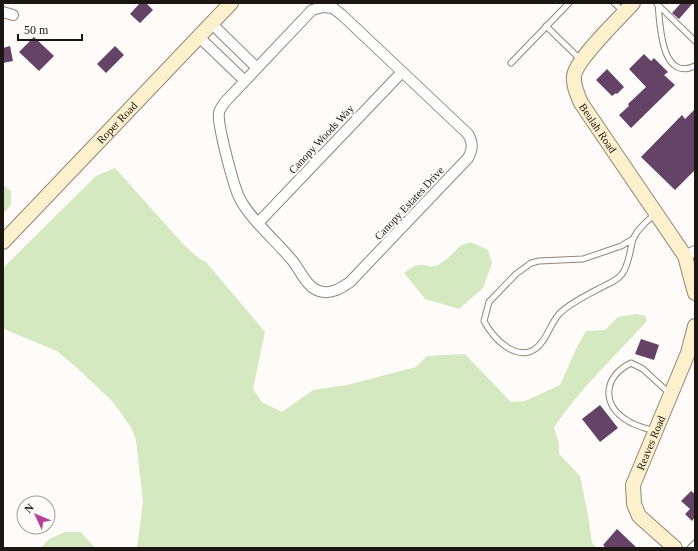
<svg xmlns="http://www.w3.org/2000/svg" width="698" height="551" viewBox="0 0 698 551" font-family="Georgia,serif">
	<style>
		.green { fill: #d4e9bf }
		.building { fill: #644367 }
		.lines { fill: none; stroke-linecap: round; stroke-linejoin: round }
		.lane-casing { stroke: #928579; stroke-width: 7 }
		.street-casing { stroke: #928579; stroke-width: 12 }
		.secondary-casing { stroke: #928579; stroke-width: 16 }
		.lane { stroke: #fff; stroke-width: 5 }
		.street { stroke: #fff; stroke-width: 10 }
		.secondary { stroke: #fdf1cd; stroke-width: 14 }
		.labels { text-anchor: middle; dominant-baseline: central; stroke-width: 4; stroke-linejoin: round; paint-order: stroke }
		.street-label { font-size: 11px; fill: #1b1612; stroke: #fefbf8 }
	</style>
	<rect width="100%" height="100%" fill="#fefbf8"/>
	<g class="green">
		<path d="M 115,168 L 185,246 L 200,259 L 206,262 L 265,332 L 253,389 L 262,402 L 282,412 L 313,390 L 347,385 L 416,367 L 427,356 L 465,354 L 511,402 L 525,401 L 560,385 L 576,349 L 586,331 L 605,330 L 618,317 L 636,314 L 646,316 L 646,322 C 614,357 580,389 554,427 L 559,445 L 559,454 L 580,476 L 588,515 L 592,543 L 597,548 L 137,548 L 143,502 L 136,440 L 131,427 L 112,401 L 77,368 L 57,351 L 11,332 L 3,328 L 3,268 L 96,176 Z"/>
		<polygon points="3,185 11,191 11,205 3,214"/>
		<path d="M 470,242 L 488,250 L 492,263 L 483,288 L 459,309 L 425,299 L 404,273 C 414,266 419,262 431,267 L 438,265 L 448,258 L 460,246 Z"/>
		<polygon points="65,532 81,532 95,548 41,548 49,539"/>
	</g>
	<g class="building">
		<polygon points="140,3 146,3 153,10 140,23 130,14"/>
		<polygon points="681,3 693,3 679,19 672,13"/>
		<polygon points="34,37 54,56 39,71 19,52"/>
		<polygon points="10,46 13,61 3,63 3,48"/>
		<polygon points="115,46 124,55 106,73 97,64"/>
		<polygon points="644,54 651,61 654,58 668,72 664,75 675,85 631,128 619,115 629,106 628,104 646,87 629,69"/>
		<polygon points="607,69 624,87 617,94 616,93 612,96 596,80"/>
		<polygon points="695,109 695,170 675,190 641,157 682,115 685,119"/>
		<polygon points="641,339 659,345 654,360 635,354"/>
		<polygon points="600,405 618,428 600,442 582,419"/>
		<polygon points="691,491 695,494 695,517 692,521 685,514 690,509 681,501"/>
		<polygon points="617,529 637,548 606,548 603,545"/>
	</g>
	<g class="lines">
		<g class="lane-casing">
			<g id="lane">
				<polyline points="614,3 624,12"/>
				<polyline points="657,4 695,41"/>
				<path d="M 658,4 C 660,24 661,82 695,66"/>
				<polyline points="546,26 581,60"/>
				<polyline points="511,63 569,3"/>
				<path d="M 633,239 C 630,250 629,265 622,274 C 618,280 610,283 604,286 C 589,294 573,301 560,313 C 552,321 549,333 542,342 C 523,368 494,341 484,321 L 489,302 L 516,274 L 531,263 L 539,261 L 583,259 L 621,246 L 633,239 L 637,232 L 645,223 L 655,214"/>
				<path d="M 654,431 C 646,428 635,426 628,421 C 601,405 603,377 631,363 L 643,369 L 670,394"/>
				<polyline points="690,548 695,543"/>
			</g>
		</g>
		<g class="street-casing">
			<g id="street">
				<path d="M 323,7 L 333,8 L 342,15 L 468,134 C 473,143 473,149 468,158 L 350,282 C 341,288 331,295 319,291 C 306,287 300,269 291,259 C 276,241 251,220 240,199 C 234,188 217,124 219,113 C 219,110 223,105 225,102 L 312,10 Z"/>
				<polyline points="3,12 13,15"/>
				<polyline points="212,24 257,68"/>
				<polyline points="199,37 245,81"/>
				<polyline points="258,223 402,72"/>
				<polyline points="685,256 695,251"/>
			</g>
		</g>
		<g class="secondary-casing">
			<g id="secondary">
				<path id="s1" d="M 633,3 C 620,18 576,59 574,76 C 573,85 577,94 581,103 L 685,256 L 695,293"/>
				<path id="s2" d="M 3,242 L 231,3"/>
				<path id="s3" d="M 675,548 L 639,516 L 634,504 L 633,485 L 688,353 L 695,326"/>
			</g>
		</g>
		<use href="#lane" class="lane"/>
		<use href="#street" class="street"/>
		<use href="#secondary" class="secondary"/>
	</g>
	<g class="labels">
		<g class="street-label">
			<text stroke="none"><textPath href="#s2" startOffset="165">Roper Road</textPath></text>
			<text stroke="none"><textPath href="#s1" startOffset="153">Beulah Road</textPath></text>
			<text transform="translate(321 139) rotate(-47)">Canopy Woods Way</text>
			<text transform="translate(409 203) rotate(-47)">Canopy Estates Drive</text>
			<text stroke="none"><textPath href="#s3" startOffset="126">Reaves Road</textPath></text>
		</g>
	</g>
	<rect width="698" height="551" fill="none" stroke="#1b1612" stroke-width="8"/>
	<g transform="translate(36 515) rotate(314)"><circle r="19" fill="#fefbf8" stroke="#a39f9c"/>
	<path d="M0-3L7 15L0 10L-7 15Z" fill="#b64098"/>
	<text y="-6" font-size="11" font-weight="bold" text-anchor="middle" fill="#1b1612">N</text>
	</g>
	<path d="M18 34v6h64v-6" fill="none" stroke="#1b1612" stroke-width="2"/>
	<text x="24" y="34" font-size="12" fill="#1b1612" stroke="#fefbf8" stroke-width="3" paint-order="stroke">50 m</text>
</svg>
